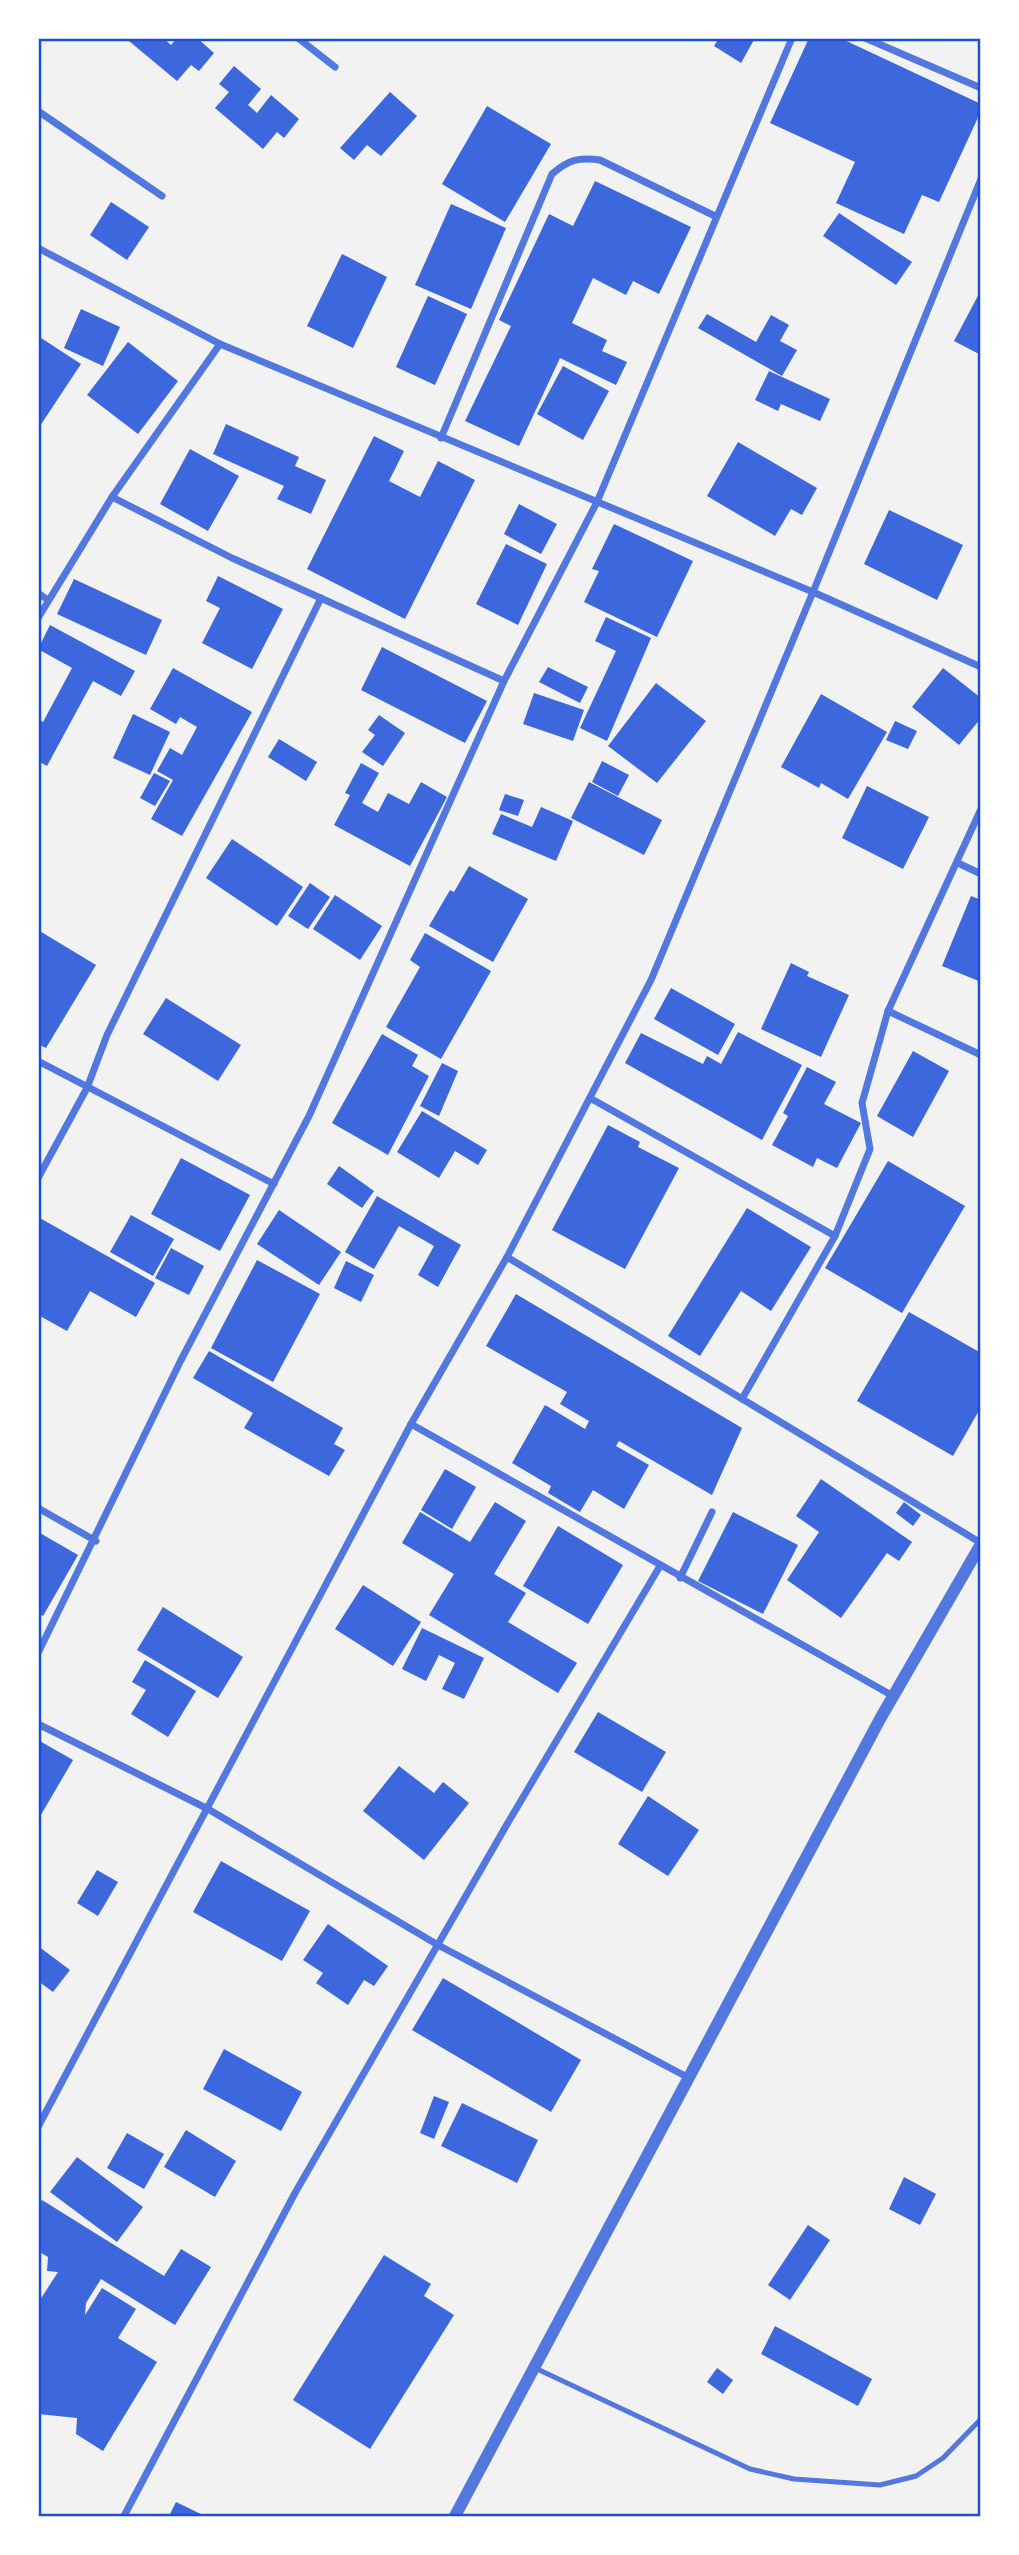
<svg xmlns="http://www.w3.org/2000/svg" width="1019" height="2555" viewBox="0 0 1019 2555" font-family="'Noto Sans',sans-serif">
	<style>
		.building { fill: #3d67dc }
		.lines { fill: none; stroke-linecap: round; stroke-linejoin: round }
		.service { stroke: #5277de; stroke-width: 5 }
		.minor { stroke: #5277de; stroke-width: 7 }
		.tertiary { stroke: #5277de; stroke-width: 12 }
		.neatline { fill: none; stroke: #1d4ed8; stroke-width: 2.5 }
	</style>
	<rect width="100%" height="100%" fill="#f2f2f2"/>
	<g class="building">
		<polygon points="132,38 163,38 171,45 177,38 197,38 214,53 199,71 191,65 177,81 129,41"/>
		<polygon points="719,38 755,38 741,63 714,46"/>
		<polygon points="809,38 840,38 981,104 981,111 939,202 922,195 904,234 836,203 855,162 770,123"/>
		<polygon points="234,66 261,89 248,105 257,113 271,95 299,119 284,138 277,132 263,149 215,108 229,92 219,84"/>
		<polygon points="390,92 417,116 381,156 367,145 354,160 340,148"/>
		<polygon points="487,106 551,144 505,222 442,184"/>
		<polygon points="595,181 691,227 659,294 633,281 626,295 593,278 572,323 607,340 602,351 627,362 616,385 560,358 519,446 465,421 511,326 499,320 549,214 573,226"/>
		<polygon points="111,202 149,227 127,260 90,235"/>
		<polygon points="451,204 506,228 471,309 415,285"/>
		<polygon points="839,213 912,262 896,285 823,236"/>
		<polygon points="342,254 387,277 353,348 307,326"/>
		<polygon points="981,290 981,355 954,341"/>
		<polygon points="428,296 467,314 435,385 396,367"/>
		<polygon points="81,309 120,327 103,366 64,348"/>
		<polygon points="707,314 756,342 771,315 789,325 780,341 797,350 782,376 698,328"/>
		<polygon points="38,336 81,364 38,429"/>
		<polygon points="128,342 178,381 138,434 87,395"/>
		<polygon points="563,366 609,391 583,440 537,414"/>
		<polygon points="769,371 830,399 820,421 781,404 778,411 755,400"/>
		<polygon points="226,424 299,457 295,466 326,480 311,514 277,499 284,486 213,454"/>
		<polygon points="374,436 404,451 389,481 420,497 438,461 475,480 405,619 307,569"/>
		<polygon points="738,442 817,488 802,515 791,509 775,536 707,496"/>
		<polygon points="190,449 239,476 208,531 160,504"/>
		<polygon points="519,504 557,524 541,554 504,534"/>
		<polygon points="889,510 963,545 937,600 864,564"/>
		<polygon points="614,524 693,561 657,637 584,602 599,571 592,569"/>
		<polygon points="506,544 547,564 518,625 476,604"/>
		<polygon points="218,576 283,609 252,669 202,643 220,608 206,601"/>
		<polygon points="74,579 162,620 146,655 57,614"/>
		<polygon points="606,617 651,638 607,741 580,728 616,651 595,641"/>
		<polygon points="50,625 135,671 121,696 93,681 47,766 38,761 38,719 43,722 72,668 38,649"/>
		<polygon points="382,647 487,701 465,743 361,690"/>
		<polygon points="548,667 588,687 580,703 539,682"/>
		<polygon points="173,668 252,712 182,836 151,819 173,780 157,771 170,748 182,755 197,727 180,717 176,724 150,709"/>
		<polygon points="943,668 981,698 981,718 959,745 912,707"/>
		<polygon points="656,683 706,721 657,783 608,746"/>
		<polygon points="534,693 584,710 573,741 523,724"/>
		<polygon points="821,694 887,732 848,799 821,783 819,788 781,767"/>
		<polygon points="133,714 170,732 150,775 113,758"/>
		<polygon points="379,715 405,733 383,766 362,752 375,735 368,730"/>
		<polygon points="895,721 917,731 908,749 886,740"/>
		<polygon points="279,739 317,762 306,781 268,757"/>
		<polygon points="602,761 629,775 618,796 592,782"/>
		<polygon points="361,763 379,773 362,803 378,812 388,793 409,804 421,782 447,797 410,866 334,825 350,795 345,793"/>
		<polygon points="154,773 170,781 155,806 140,798"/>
		<polygon points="589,782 662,820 644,855 571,818"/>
		<polygon points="867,786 929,817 903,869 842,838"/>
		<polygon points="505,794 524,800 518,816 499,810"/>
		<polygon points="541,807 573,821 556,861 492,834 501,814 532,827"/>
		<polygon points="232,839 303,887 277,926 206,878"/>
		<polygon points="469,866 528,899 493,962 429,926 450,890 454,892"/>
		<polygon points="310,883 330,897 308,929 288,916"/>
		<polygon points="335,895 382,926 360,960 313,929"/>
		<polygon points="971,896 981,900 981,982 942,966"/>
		<polygon points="38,930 96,965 46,1048 38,1044"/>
		<polygon points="425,933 491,971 441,1059 386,1027 420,967 410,960"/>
		<polygon points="791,963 809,972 807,976 849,995 821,1057 761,1029"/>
		<polygon points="671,988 735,1024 718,1055 654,1019"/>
		<polygon points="166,998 241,1045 218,1081 143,1034"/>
		<polygon points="738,1032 802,1065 762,1140 625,1063 641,1033 703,1064 707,1056 721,1064"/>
		<polygon points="382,1034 418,1055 412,1066 429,1076 388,1155 332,1123"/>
		<polygon points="913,1051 949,1071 913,1137 877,1116"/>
		<polygon points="442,1063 458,1071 439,1116 420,1106"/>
		<polygon points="807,1067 836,1082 824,1104 861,1123 837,1168 817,1158 813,1167 772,1145 788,1116 783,1113"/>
		<polygon points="422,1111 487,1150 478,1165 455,1151 439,1178 397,1152"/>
		<polygon points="608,1125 640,1142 638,1147 679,1168 625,1269 552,1230"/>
		<polygon points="181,1158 250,1195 220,1251 151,1214"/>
		<polygon points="888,1161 965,1206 902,1313 825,1268"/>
		<polygon points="339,1166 374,1191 362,1208 327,1184"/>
		<polygon points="377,1196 461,1245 438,1287 418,1275 434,1246 399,1226 374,1269 345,1252"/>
		<polygon points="747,1208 811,1247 771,1311 741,1291 700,1356 668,1336"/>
		<polygon points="279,1210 341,1252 319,1285 257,1244"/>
		<polygon points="131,1215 174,1239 153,1276 110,1252"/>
		<polygon points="38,1217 155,1283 136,1317 90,1291 67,1331 38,1315"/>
		<polygon points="171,1248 204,1266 189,1295 155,1278"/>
		<polygon points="257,1260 320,1294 273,1382 211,1348"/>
		<polygon points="346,1261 374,1275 361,1302 334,1288"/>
		<polygon points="516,1294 742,1428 712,1495 619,1441 616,1446 649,1465 624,1509 593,1490 580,1512 548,1493 551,1486 512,1463 545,1405 585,1429 589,1421 560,1404 567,1392 486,1346"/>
		<polygon points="909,1312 981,1353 981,1407 953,1456 857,1401"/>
		<polygon points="209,1351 343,1428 334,1444 345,1450 329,1476 244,1428 253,1413 193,1378"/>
		<polygon points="445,1469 476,1487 452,1529 421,1510"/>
		<polygon points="821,1479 912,1542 899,1561 887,1553 841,1618 787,1580 819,1532 796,1516"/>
		<polygon points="495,1502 526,1521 494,1574 526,1593 508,1622 577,1663 558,1693 429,1615 454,1574 402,1543 420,1512 470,1542"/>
		<polygon points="904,1502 921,1515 913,1526 896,1513"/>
		<polygon points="733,1512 798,1545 763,1614 698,1581"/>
		<polygon points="558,1526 623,1565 588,1624 523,1586"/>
		<polygon points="40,1533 78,1555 43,1616 38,1613"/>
		<polygon points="363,1585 421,1622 393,1666 335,1629"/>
		<polygon points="163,1607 243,1657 218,1698 137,1650"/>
		<polygon points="422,1628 484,1658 464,1699 442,1689 455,1663 439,1655 426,1681 402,1669"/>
		<polygon points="145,1660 196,1691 168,1737 131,1714 146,1690 132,1682"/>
		<polygon points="598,1712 666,1752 642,1792 574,1752"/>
		<polygon points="38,1740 73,1760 38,1820"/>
		<polygon points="399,1766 434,1793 443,1782 469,1803 424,1860 363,1811"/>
		<polygon points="648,1796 699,1830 668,1876 618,1844"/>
		<polygon points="221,1861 310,1911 282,1961 193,1912"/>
		<polygon points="97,1870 118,1882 98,1916 77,1903"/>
		<polygon points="328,1924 388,1966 374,1986 364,1980 348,2005 316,1983 323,1973 303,1960"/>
		<polygon points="38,1946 70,1970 53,1992 38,1981"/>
		<polygon points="443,1978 581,2060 551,2112 412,2030"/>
		<polygon points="224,2049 302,2092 281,2131 203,2089"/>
		<polygon points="434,2096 449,2102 434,2139 420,2133"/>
		<polygon points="462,2103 538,2140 517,2183 441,2146"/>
		<polygon points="186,2130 236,2161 215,2197 164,2167"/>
		<polygon points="127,2133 164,2154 144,2189 107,2168"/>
		<polygon points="77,2157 143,2207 117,2242 50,2192"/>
		<polygon points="904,2177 936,2194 920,2225 889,2209"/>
		<polygon points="42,2200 164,2276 181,2249 211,2267 175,2325 101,2279 86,2303 85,2315 102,2288 136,2309 118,2338 157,2362 103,2451 76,2434 77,2418 38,2414 38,2303 58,2272 47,2271 48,2257 38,2251 38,2205"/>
		<polygon points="808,2225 830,2240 790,2300 768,2285"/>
		<polygon points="384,2255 431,2284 424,2296 454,2315 370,2449 293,2400"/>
		<polygon points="775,2326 872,2379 858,2406 761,2354"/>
		<polygon points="717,2368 733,2380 723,2394 707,2382"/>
		<polygon points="176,2502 205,2516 169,2516"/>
	</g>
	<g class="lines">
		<polyline class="service" points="535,2368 750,2469 794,2479 880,2485 916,2476 943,2458 981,2419"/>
		<g class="minor">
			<polyline points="298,38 335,67"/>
			<polyline points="865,38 981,88"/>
			<polyline points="38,111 162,196"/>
			<polyline points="38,248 220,344 813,592 981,667"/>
			<path d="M 441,438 L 552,174 C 568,160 578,157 600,160 L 715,216"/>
			<polyline points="112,497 232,558 504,681"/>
			<polyline points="38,593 48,600"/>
			<polyline points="38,618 112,497 220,344"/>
			<polyline points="958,863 981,874"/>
			<polyline points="888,1011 981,1055"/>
			<polyline points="38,1061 274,1184"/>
			<polyline points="590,1098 835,1236"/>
			<polyline points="38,1178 87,1088 107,1035 321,598"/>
			<polyline points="507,1257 981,1543"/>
			<polyline points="742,1399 835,1236 870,1149 862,1103 888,1011 981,809"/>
			<polyline points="411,1424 893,1696"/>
			<polyline points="38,1508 96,1541"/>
			<polyline points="680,1578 712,1512"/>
			<polyline points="38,1653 181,1360 309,1116 504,681 597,502 792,38"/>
			<polyline points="38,1724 208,1809 438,1945 689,2078"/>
			<polyline points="38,2127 411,1424 507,1257 651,980 813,592 981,179"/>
			<polyline points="124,2516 295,2193 506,1826 660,1566"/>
		</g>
		<polyline class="tertiary" points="455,2516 880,1719 981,1544"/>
	</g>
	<rect width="1019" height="2555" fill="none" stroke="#ffffff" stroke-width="80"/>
	<rect x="40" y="40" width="939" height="2475" class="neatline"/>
</svg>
